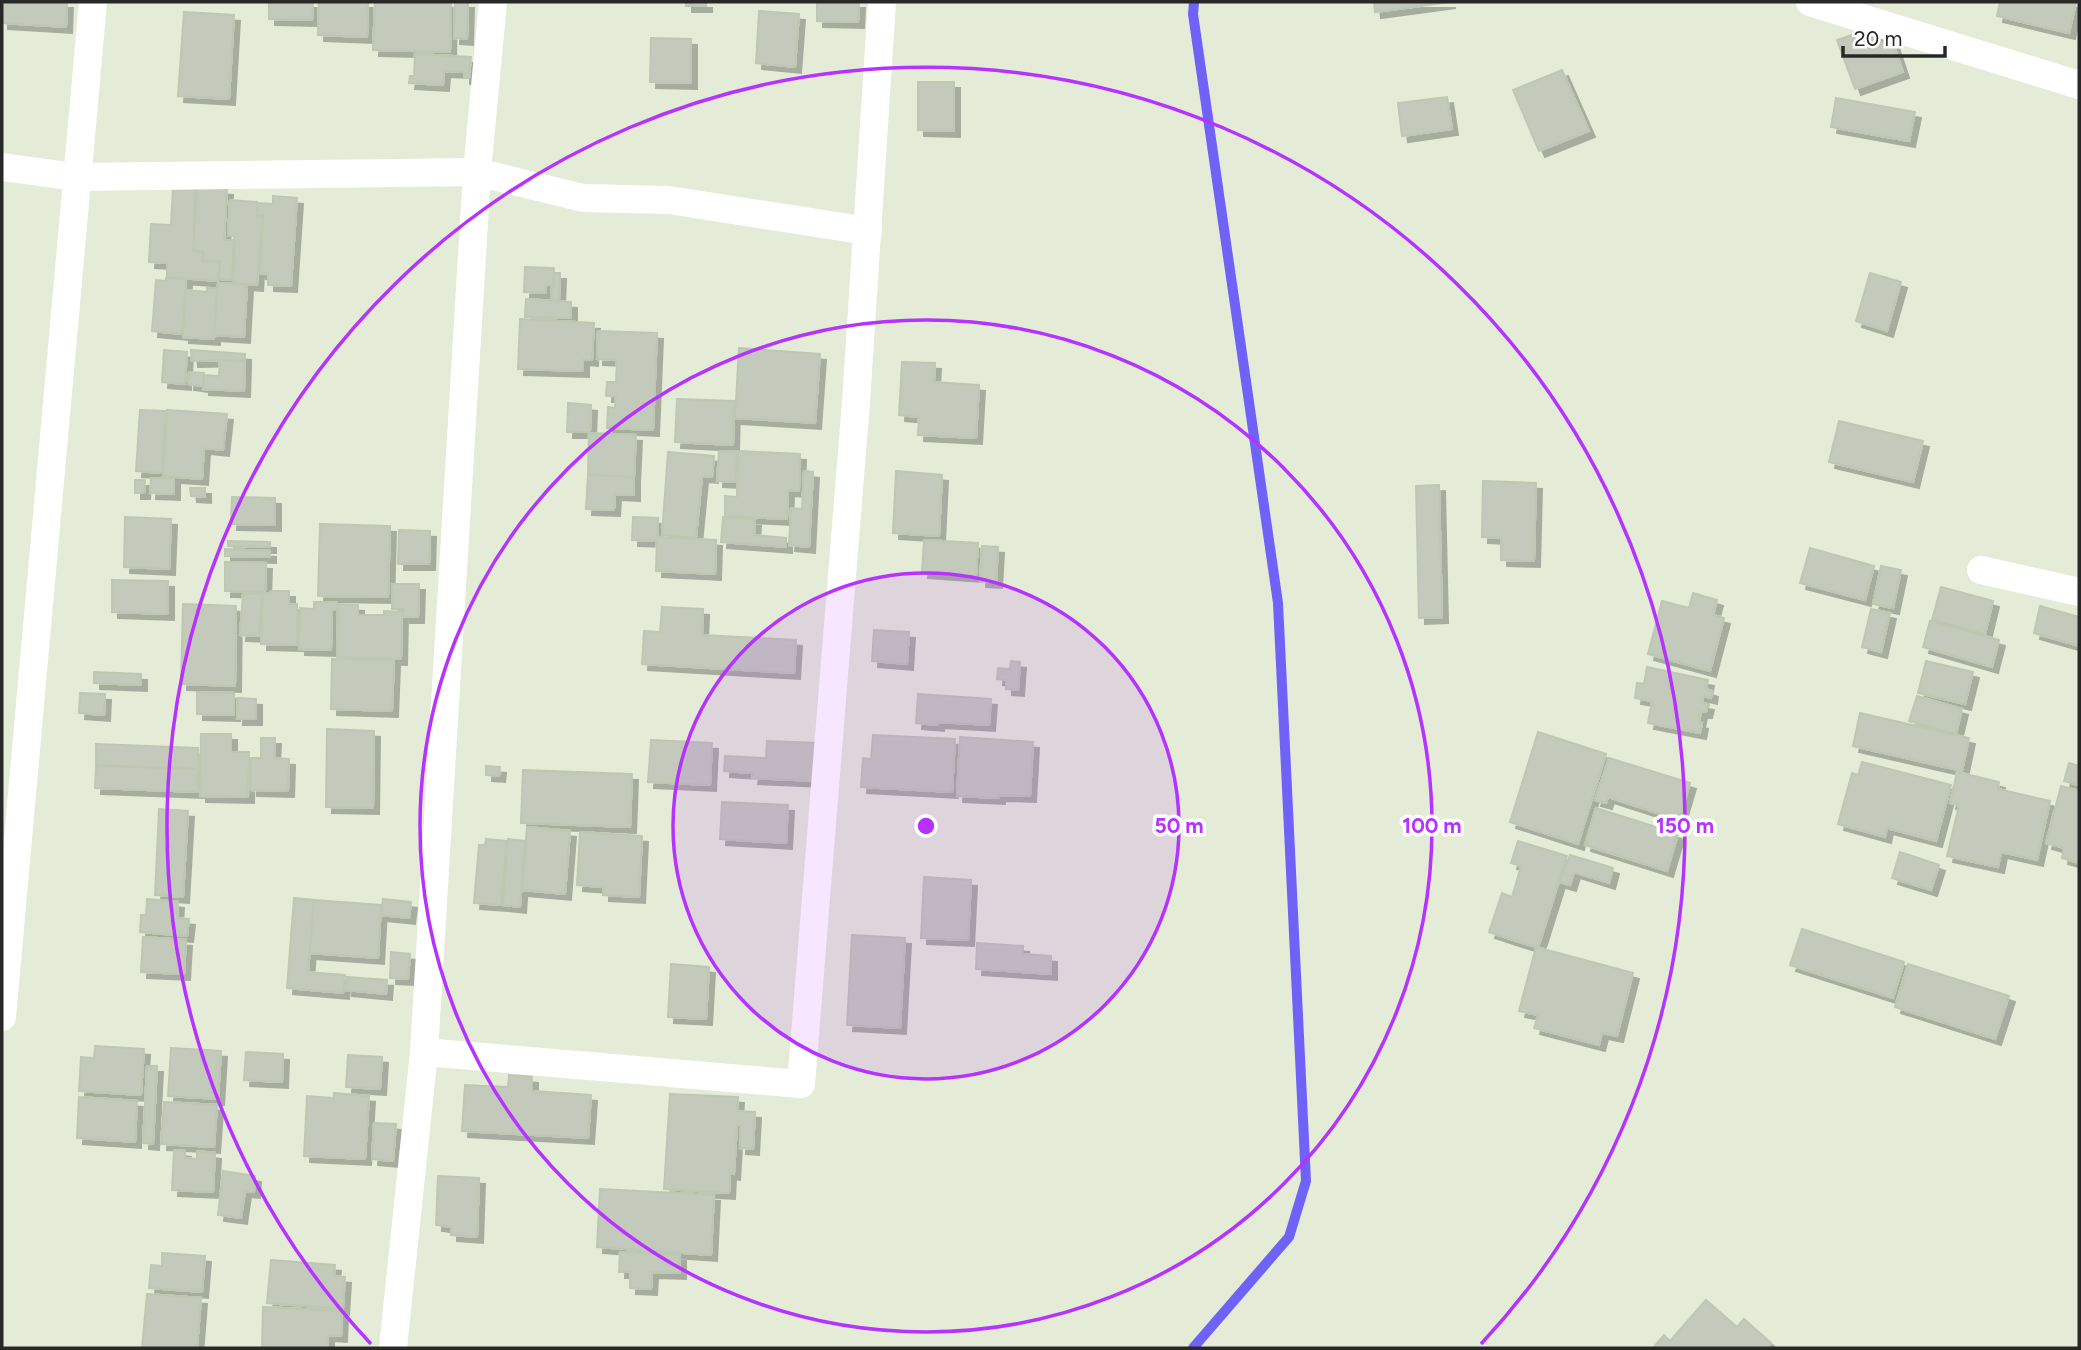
<svg xmlns="http://www.w3.org/2000/svg" width="2081" height="1350" viewBox="0 0 2081 1350" font-family="Figtree,sans-serif">
	<style>
		.lines { fill: none; stroke-linecap: round; stroke-linejoin: round }
		.stream { stroke: #7062f7; stroke-width: 10 }
		.building { fill: #c3cabb; stroke: #bdc7b2; stroke-width: 2; filter: url(#shadow) }
		.minor { stroke: #fff; stroke-width: 28 }
		.ring { fill: none; stroke: #b632ff; stroke-width: 3.5 }
		.centre { fill: #b632ff; stroke: #fff; stroke-width: 3.5 }
		.ring-label { font-size: 21px; text-anchor: middle; font-weight: bold; fill: #b632ff; stroke: #fff; stroke-width: 7; stroke-linejoin: round; paint-order: stroke }
	</style>
	<defs>
		<filter id="shadow"><feDropShadow dx="6" dy="6" stdDeviation="0" flood-color="#0004"/></filter>
	</defs>
	<rect width="100%" height="100%" fill="#e4ecd8"/>
	<g class="lines">
		<polyline class="stream" points="1193,1348 1289,1237 1306,1181 1278,603 1193,14 1194,2"/>
	</g>
	<g class="building">
		<polygon points="2,2 67,2 66,27 2,23"/>
		<polygon points="269,2 313,2 312,20 269,19"/>
		<polygon points="319,2 368,2 367,37 318,35"/>
		<polygon points="375,2 451,2 450,52 373,50"/>
		<polygon points="455,2 468,2 467,39 454,38"/>
		<rect x="686" y="2" width="20" height="4"/>
		<polygon points="817,2 859,2 858,22 817,21"/>
		<polygon points="1374,2 1450,2 1375,12"/>
		<polygon points="2000,2 2076,2 2069,33 1997,16"/>
		<polygon points="759,11 799,14 795,67 756,63"/>
		<polygon points="184,12 234,15 229,99 178,96"/>
		<polygon points="1874,27 1881,44 1893,42 1903,72 1855,89 1837,40"/>
		<polygon points="651,38 691,39 691,83 650,82"/>
		<polygon points="415,54 471,57 469,78 464,78 464,72 444,71 443,85 409,83 410,76 414,76"/>
		<polygon points="1562,70 1589,131 1539,151 1513,90"/>
		<polygon points="918,82 954,82 954,131 918,130"/>
		<polygon points="1447,97 1452,129 1402,136 1398,103"/>
		<polygon points="1836,98 1915,112 1909,141 1831,127"/>
		<polygon points="197,187 227,189 224,240 234,240 232,280 219,279 220,262 202,261 203,252 193,251"/>
		<polygon points="173,188 196,189 193,251 203,252 202,261 220,262 218,281 167,277 167,263 149,262 151,224 171,225"/>
		<polygon points="273,196 297,198 291,286 268,285 268,274 260,273 263,216 257,216 258,203 273,204"/>
		<polygon points="230,200 257,202 257,216 262,216 257,285 233,283 235,236 228,236"/>
		<polygon points="525,267 554,268 553,285 546,285 546,293 524,292"/>
		<polygon points="554,273 560,273 559,300 551,299 552,286 554,286"/>
		<polygon points="1870,273 1901,282 1887,331 1856,321"/>
		<polygon points="166,278 186,279 182,334 152,331 156,280 166,281"/>
		<polygon points="218,283 247,285 244,337 214,335"/>
		<polygon points="207,288 217,288 214,339 183,337 186,290 207,292"/>
		<polygon points="526,299 571,302 571,318 525,317"/>
		<polygon points="520,319 594,323 592,360 583,359 583,371 518,369"/>
		<polygon points="598,331 657,333 653,430 607,428 608,407 615,408 616,396 606,396 607,382 616,382 617,360 597,359"/>
		<polygon points="739,348 820,354 815,423 735,418"/>
		<polygon points="164,350 187,352 185,384 162,382"/>
		<polygon points="191,350 245,354 245,360 192,361"/>
		<polygon points="220,360 245,362 244,391 203,389 204,375 219,376"/>
		<polygon points="902,362 935,363 934,382 979,385 976,438 918,435 919,417 899,415"/>
		<polygon points="189,372 204,373 203,386 188,384"/>
		<polygon points="677,399 734,401 733,445 675,442"/>
		<polygon points="568,403 591,405 590,432 567,432"/>
		<polygon points="140,410 165,411 162,473 136,471"/>
		<polygon points="167,410 227,414 223,450 204,448 202,479 163,476"/>
		<polygon points="1839,421 1923,441 1913,482 1829,462"/>
		<polygon points="589,433 636,435 634,477 588,475"/>
		<polygon points="719,451 737,452 735,482 717,481"/>
		<polygon points="738,451 800,454 799,491 788,490 787,519 725,516 725,496 737,497"/>
		<polygon points="668,452 714,456 712,477 702,476 696,538 662,535"/>
		<polygon points="804,471 813,472 809,547 789,545 791,508 802,509"/>
		<polygon points="896,471 942,475 939,536 893,533"/>
		<polygon points="588,475 634,477 634,495 615,494 614,510 586,509"/>
		<polygon points="151,478 174,478 174,494 150,493"/>
		<polygon points="135,480 145,480 144,493 135,493"/>
		<polygon points="1483,481 1536,483 1534,561 1501,560 1501,538 1482,537"/>
		<polygon points="1439,485 1442,617 1419,618 1416,486"/>
		<polygon points="190,488 205,488 205,497 191,496"/>
		<polygon points="232,497 275,498 275,525 231,524"/>
		<polygon points="125,517 171,519 169,569 124,567"/>
		<polygon points="633,517 658,518 657,541 632,540"/>
		<polygon points="723,517 755,520 754,535 786,538 786,547 721,542"/>
		<polygon points="320,524 390,526 388,597 318,596"/>
		<polygon points="399,530 430,531 429,564 398,564"/>
		<polygon points="657,537 716,540 715,574 656,571"/>
		<polygon points="924,540 978,543 976,576 922,572"/>
		<polygon points="228,541 270,542 270,547 228,546"/>
		<polygon points="982,546 998,547 996,582 980,581"/>
		<polygon points="1810,548 1874,566 1865,600 1800,583"/>
		<polygon points="225,549 270,551 270,557 225,556"/>
		<polygon points="225,562 266,563 265,592 225,591"/>
		<polygon points="1881,566 1901,570 1893,608 1873,604"/>
		<polygon points="112,580 168,581 168,614 112,612"/>
		<polygon points="392,584 419,584 418,617 404,617 404,609 392,609"/>
		<polygon points="1941,587 1993,601 1985,634 1932,620"/>
		<polygon points="271,591 289,591 289,604 297,604 297,645 261,644 263,593 270,594"/>
		<polygon points="1693,593 1717,600 1713,615 1724,618 1710,671 1648,654 1662,601 1689,608"/>
		<polygon points="243,594 262,594 259,636 240,635"/>
		<polygon points="314,602 337,602 337,610 332,610 331,650 299,649 300,608 314,609"/>
		<polygon points="183,604 236,606 235,686 181,684"/>
		<polygon points="338,604 358,605 358,615 384,615 384,611 402,612 401,659 337,657"/>
		<polygon points="2040,606 2079,617 2079,646 2034,633"/>
		<polygon points="662,607 703,609 702,635 796,640 794,673 642,664 644,631 660,632"/>
		<polygon points="1871,609 1890,613 1881,652 1862,647"/>
		<polygon points="1930,621 1999,640 1992,667 1923,647"/>
		<polygon points="874,630 909,632 907,664 872,661"/>
		<polygon points="332,659 394,660 392,711 331,709"/>
		<polygon points="1011,661 1020,662 1018,690 1006,689 1006,680 997,679 998,668 1010,669"/>
		<polygon points="1926,661 1973,672 1965,704 1918,693"/>
		<polygon points="1647,667 1708,680 1706,689 1712,691 1711,698 1703,696 1702,703 1708,704 1706,712 1701,712 1699,722 1702,723 1700,733 1648,723 1652,701 1635,698 1637,683 1644,684"/>
		<polygon points="94,672 141,674 141,685 94,683"/>
		<polygon points="197,692 234,693 234,715 197,714"/>
		<polygon points="80,693 105,694 104,715 79,713"/>
		<polygon points="918,694 991,699 989,725 938,722 938,725 916,723"/>
		<polygon points="1917,696 1962,709 1956,734 1909,721"/>
		<polygon points="238,698 256,699 256,719 237,719"/>
		<polygon points="1860,713 1969,738 1962,771 1853,746"/>
		<polygon points="327,729 374,731 373,808 326,807"/>
		<polygon points="1538,732 1606,754 1578,844 1510,822"/>
		<polygon points="201,734 231,734 231,752 249,752 248,797 200,796"/>
		<polygon points="873,735 955,739 952,792 861,787 863,758 871,759"/>
		<polygon points="960,737 1033,742 1030,796 999,795 999,798 957,796"/>
		<polygon points="261,738 275,738 274,758 289,759 288,791 251,790 251,758 261,758"/>
		<polygon points="651,740 712,743 710,785 648,782"/>
		<polygon points="767,741 818,743 816,781 752,778 753,773 724,771 725,756 766,758"/>
		<polygon points="96,744 198,748 198,769 96,765"/>
		<polygon points="1609,758 1690,783 1679,820 1608,797 1606,803 1595,800"/>
		<polygon points="1862,762 1951,785 1936,841 1887,828 1885,837 1838,824 1852,773 1858,775"/>
		<polygon points="2069,763 2079,766 2079,785 2064,781"/>
		<polygon points="96,766 198,769 198,792 95,788"/>
		<polygon points="486,766 500,767 499,776 486,775"/>
		<polygon points="523,770 632,774 630,827 521,823"/>
		<polygon points="1957,772 1999,782 1998,789 2050,801 2037,860 2001,852 1998,867 1947,856 1959,805 1950,803"/>
		<polygon points="2061,786 2079,791 2079,863 2062,858 2064,848 2046,843"/>
		<polygon points="722,802 788,805 786,843 720,839"/>
		<polygon points="1596,808 1678,834 1667,871 1585,845"/>
		<polygon points="159,809 188,811 183,897 155,895"/>
		<polygon points="527,827 570,831 565,894 522,890"/>
		<polygon points="580,832 642,836 639,897 603,895 603,887 577,885"/>
		<polygon points="486,839 507,841 501,905 474,903 479,845 485,845"/>
		<polygon points="508,839 525,841 520,907 503,905"/>
		<polygon points="1518,841 1567,856 1538,948 1489,932 1502,893 1512,897 1521,866 1511,863"/>
		<polygon points="1900,852 1939,865 1931,890 1892,878"/>
		<polygon points="1570,855 1613,868 1609,883 1574,872 1570,885 1560,882"/>
		<polygon points="924,877 971,880 968,940 921,938"/>
		<polygon points="294,898 314,900 308,972 345,975 343,993 287,988"/>
		<polygon points="147,899 178,902 177,918 189,919 187,936 140,932 141,915 146,915"/>
		<polygon points="383,899 411,902 409,918 381,915"/>
		<polygon points="314,900 381,905 378,958 310,953"/>
		<polygon points="1802,929 1904,962 1893,998 1790,965"/>
		<polygon points="852,935 905,938 900,1028 847,1025"/>
		<polygon points="143,937 186,940 184,974 141,972"/>
		<polygon points="977,943 1023,946 1023,954 1051,956 1051,974 976,969"/>
		<polygon points="1536,947 1633,973 1617,1036 1602,1033 1599,1045 1534,1028 1538,1015 1519,1011"/>
		<polygon points="391,952 410,954 408,979 390,978"/>
		<polygon points="671,964 709,967 706,1019 668,1017"/>
		<polygon points="1908,964 2009,996 1995,1039 1895,1007"/>
		<polygon points="347,977 387,980 386,994 346,990"/>
		<polygon points="95,1046 144,1049 141,1095 79,1091 81,1057 94,1058"/>
		<polygon points="171,1048 221,1051 218,1099 168,1096"/>
		<polygon points="246,1052 283,1054 282,1082 244,1080"/>
		<polygon points="348,1055 382,1057 380,1089 346,1087"/>
		<polygon points="147,1066 157,1066 153,1144 143,1143"/>
		<polygon points="509,1075 532,1077 532,1091 591,1095 588,1138 462,1131 465,1085 508,1087"/>
		<polygon points="334,1093 369,1096 365,1159 304,1156 307,1096 334,1098"/>
		<polygon points="670,1094 738,1097 737,1111 755,1112 753,1149 740,1148 741,1126 737,1126 734,1174 730,1173 729,1193 664,1189"/>
		<polygon points="79,1097 137,1101 135,1142 77,1138"/>
		<polygon points="164,1102 217,1105 214,1147 161,1144"/>
		<polygon points="374,1123 396,1124 393,1161 372,1159"/>
		<polygon points="174,1150 185,1151 185,1158 197,1159 197,1151 215,1153 213,1192 172,1190"/>
		<polygon points="223,1171 255,1176 254,1192 245,1191 241,1218 218,1215"/>
		<polygon points="438,1176 479,1178 477,1237 451,1235 451,1227 436,1225"/>
		<polygon points="600,1189 714,1195 711,1255 597,1247"/>
		<polygon points="620,1252 680,1255 680,1273 652,1272 651,1289 630,1288 630,1272 619,1272"/>
		<polygon points="162,1253 205,1256 202,1292 149,1288 151,1265 162,1266"/>
		<polygon points="271,1260 335,1265 334,1276 345,1277 343,1309 267,1303"/>
		<polygon points="147,1294 201,1298 197,1348 142,1348"/>
		<polygon points="1706,1300 1737,1327 1744,1319 1771,1343 1766,1348 1653,1348 1664,1335 1670,1341"/>
		<polygon points="263,1307 342,1311 341,1336 328,1335 328,1348 262,1348"/>
	</g>
	<g class="lines">
		<g class="minor">
			<polyline points="1810,2 2079,85"/>
			<polyline points="2,167 76,177 477,172 583,198 669,200 868,231"/>
			<polyline points="1981,570 2079,592"/>
			<polyline points="2,1017 93,2"/>
			<polyline points="424,1052 801,1084 856,402 882,2"/>
			<polyline points="393,1348 424,1052 477,172 493,2"/>
		</g>
	</g>
	<circle cx="926" cy="826" r="253" fill="#b632ff" fill-opacity=".12"/>
	<g class="ring">
		<circle cx="926" cy="826" r="253"/>
		<circle cx="926" cy="826" r="506"/>
		<path d="M371 1344A759 759 0 1 1 1481 1344"/>
	</g>
	<circle cx="926" cy="826" r="10" class="centre"/>
	<g class="ring-label">
		<text x="1179" y="833">50 m</text>
		<text x="1432" y="833">100 m</text>
		<text x="1685" y="833">150 m</text>
	</g>
	<rect width="2081" height="1350" fill="none" stroke="#282828" stroke-width="7"/>
	<path d="M1843 46v10h102v-10" fill="none" stroke="#282828" stroke-width="3.5"/>
	<text x="1854" y="46" font-size="21" fill="#282828" stroke="#ffffff" stroke-width="5" paint-order="stroke">20 m</text>
</svg>
